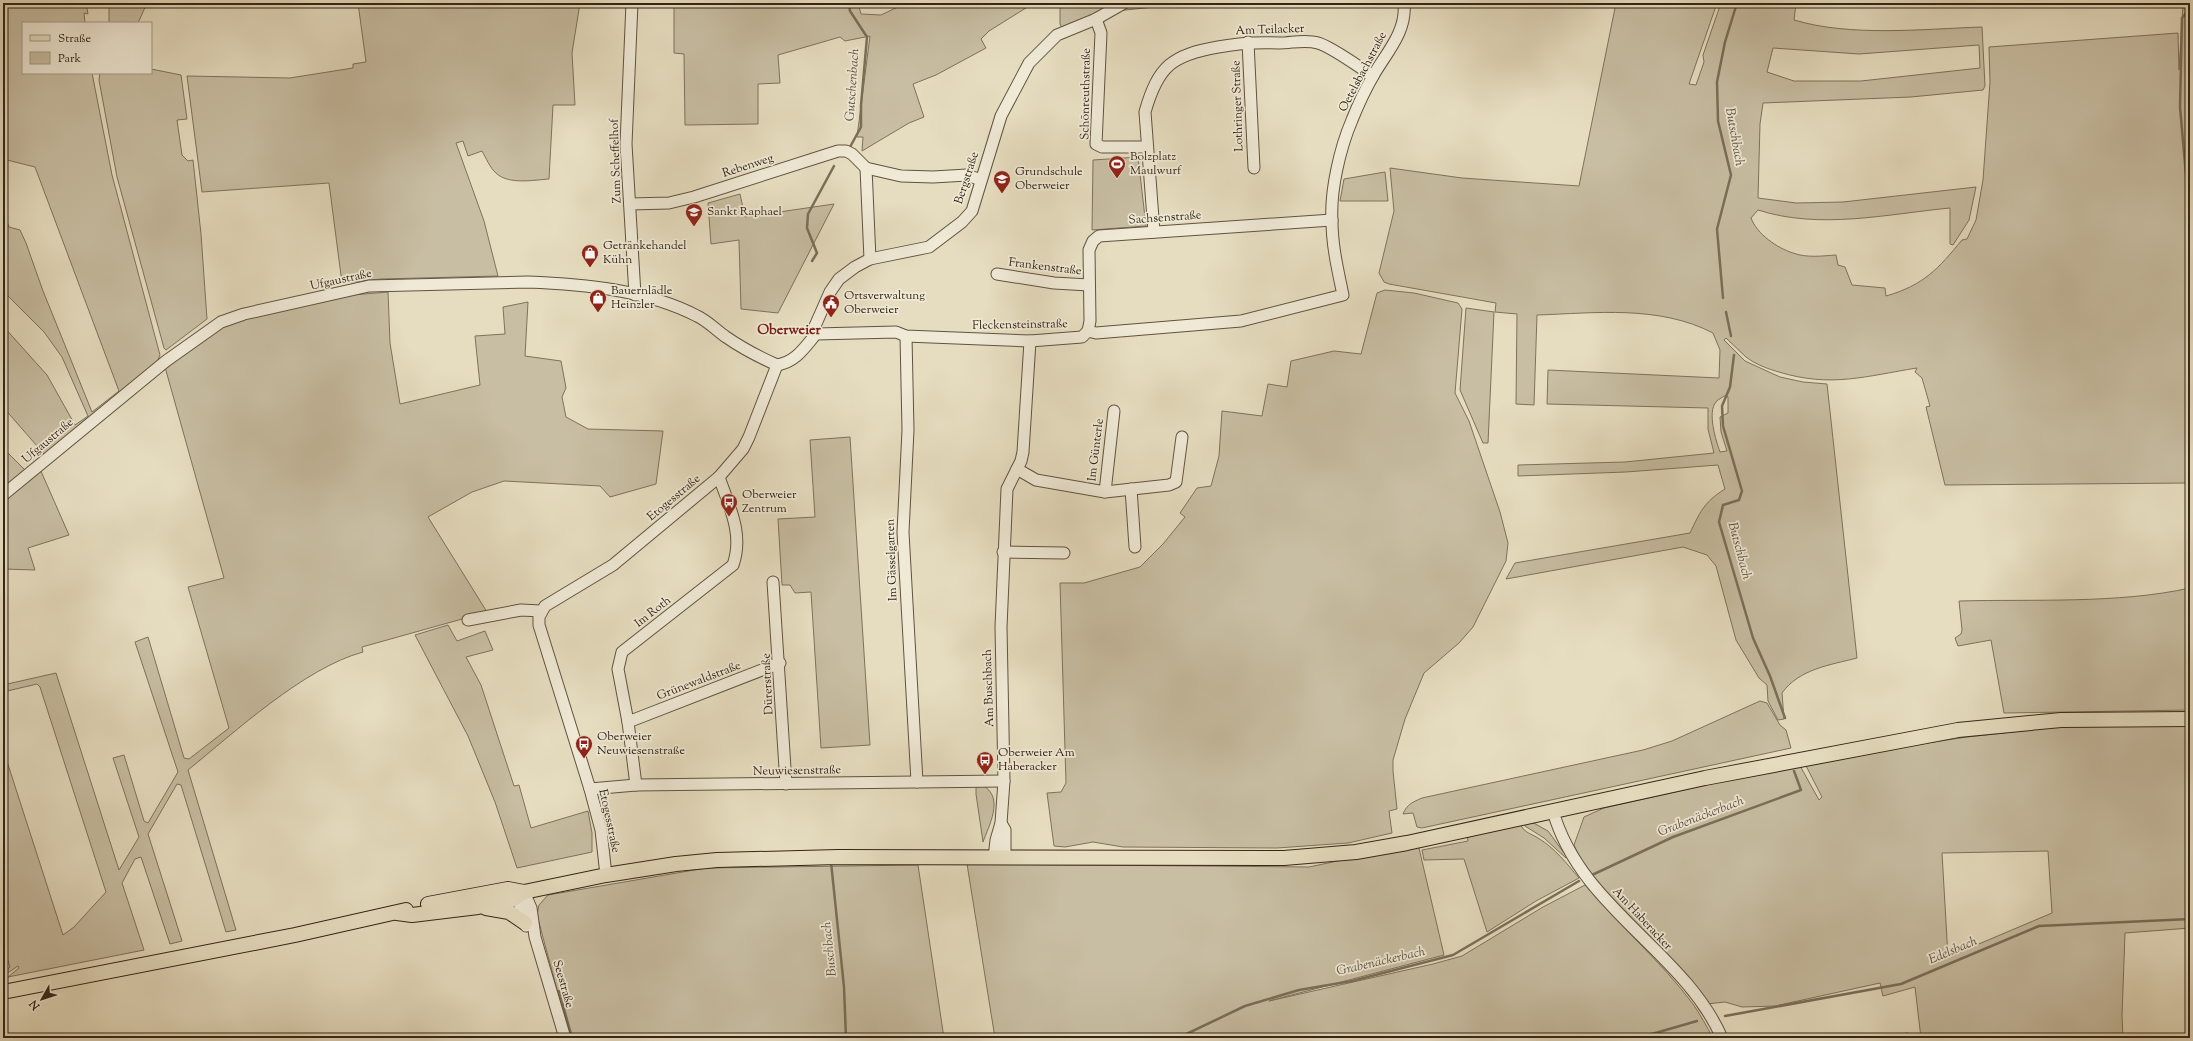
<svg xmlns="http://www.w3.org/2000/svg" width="2193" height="1041" viewBox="0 0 2193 1041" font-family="'Sorts Mill Goudy',serif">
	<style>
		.green { fill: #c8bea3; stroke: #7e725c; fill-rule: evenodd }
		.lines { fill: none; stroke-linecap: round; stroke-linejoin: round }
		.stream { stroke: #7a6e59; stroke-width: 2.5 }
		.minor-casing { stroke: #605340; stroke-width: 13 }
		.major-casing { stroke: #332515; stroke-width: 16 }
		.minor { stroke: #efe9d6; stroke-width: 11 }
		.major { stroke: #e6ddc0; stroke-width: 14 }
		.labels { text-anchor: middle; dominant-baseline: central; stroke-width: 3.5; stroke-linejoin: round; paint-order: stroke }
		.street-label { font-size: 12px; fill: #332515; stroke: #efe9d6 }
		.poi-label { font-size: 12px; fill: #332515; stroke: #efe9d6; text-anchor: start }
		.water-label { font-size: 13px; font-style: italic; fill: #5c4f3d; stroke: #efe9d6 }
		.quarter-label { font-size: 14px; font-weight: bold; fill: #7a1f14; stroke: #efe9d6 }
	</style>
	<rect width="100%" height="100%" fill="#e6ddc0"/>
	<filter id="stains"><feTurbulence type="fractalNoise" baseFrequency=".005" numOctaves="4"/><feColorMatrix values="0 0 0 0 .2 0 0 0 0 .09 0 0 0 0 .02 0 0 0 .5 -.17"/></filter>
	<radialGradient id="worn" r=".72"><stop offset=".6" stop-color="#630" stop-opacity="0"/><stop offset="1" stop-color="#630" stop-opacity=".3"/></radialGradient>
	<g class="green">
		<polygon points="3,3 86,3 88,14 84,13 85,23 23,23 23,73 92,73 112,175 160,355 157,362 3,490 3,448 25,470 44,454 3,407 3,326 47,375 75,425 88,416 62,357 44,332 3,291 3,211 9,227 20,230 26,243 43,291 92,412 119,391 35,167 3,159"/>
		<polygon points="109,3 147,3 138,23 109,23"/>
		<path d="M 358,3 L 580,3 L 572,53 L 575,105 L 553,105 L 549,179 C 534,180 508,185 496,173 C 490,168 486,158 482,151 L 468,156 L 463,141 L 456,143 L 484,221 L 498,276 L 381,279 L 342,283 L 329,183 L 202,192 L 187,76 L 290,78 L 353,68 L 353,64 L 366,62 Z"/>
		<polygon points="674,3 858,3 861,14 881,15 906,3 1034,3 989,31 981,39 986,48 936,75 913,84 924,117 909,123 862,151 863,137 857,137 870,36 845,41 840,37 778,55 780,83 758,84 758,124 685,125 684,54 674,53"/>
		<polygon points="1060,3 1114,3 1100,14 1062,28 1060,24"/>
		<polygon points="1127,3 1183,3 1183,4 1116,11"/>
		<path d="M 1616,3 L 1717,3 L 1689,84 L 1696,85 L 1704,62 L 1703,55 L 1721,3 L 1791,3 L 1796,4 L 1794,20 C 1851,37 1922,29 1982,27 L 1985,86 L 1983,90 L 1911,97 L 1763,103 L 1760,124 L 1758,198 L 1796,203 L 1843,202 L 1976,187 L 1969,220 L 1953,245 L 1950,244 L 1950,208 C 1887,214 1820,230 1758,210 L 1751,218 C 1757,234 1777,248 1793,253 C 1806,258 1822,256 1836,255 L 1838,265 L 1845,267 L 1852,285 L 1885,288 L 1886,296 C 1924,285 1938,269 1962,240 L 1967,239 L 1976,220 L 1983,180 L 1990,82 L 1989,47 L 2178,33 L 2179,70 L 2183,3 L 2190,3 L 2190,483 L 1945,485 L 1926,407 L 1930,406 L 1922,378 L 1915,372 L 1917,368 C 1866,376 1831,388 1779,372 C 1768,369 1755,364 1746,357 C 1739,351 1733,344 1726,338 L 1724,340 L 1745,361 L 1780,377 L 1803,382 L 1827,384 L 1857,658 C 1830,665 1799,669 1782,693 L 1784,719 L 1778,720 L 1768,701 L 1767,685 L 1759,678 L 1736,640 L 1716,566 L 1707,555 L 1683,547 L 1506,579 L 1515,563 L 1690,533 C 1700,512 1704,502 1725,489 L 1718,465 L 1626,472 L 1518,476 L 1518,465 L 1625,462 L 1714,453 L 1708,429 L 1708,408 L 1547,404 L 1548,370 L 1719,378 L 1720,350 L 1713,333 C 1659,305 1596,313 1537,315 L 1534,405 L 1516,404 L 1517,314 L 1495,312 L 1496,303 L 1389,284 L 1384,282 L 1379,273 L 1394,211 L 1390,168 L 1462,178 L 1579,186 ZM 1979,45 L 1980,68 L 1861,81 L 1794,81 L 1767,72 L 1773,48 L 1859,54 ZM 1724,396 L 1728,397 L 1728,413 L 1720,417 L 1721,432 L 1727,451 L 1720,452 C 1716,441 1707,412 1716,402 C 1718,399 1722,398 1724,396 Z"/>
		<polygon points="151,69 181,75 187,119 177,120 182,155 188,161 193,160 201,234 207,319 166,350 164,348 117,177 99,80 100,73 151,73"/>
		<polygon points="1138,157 1146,226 1092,230 1093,160"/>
		<polygon points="1385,172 1388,201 1340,201 1344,179"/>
		<polygon points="740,194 745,217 834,204 778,313 741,309 739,240 711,244 708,203"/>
		<polygon points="1385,290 1414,293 1458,303 1462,309 1455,393 1469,421 1500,512 1508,543 1506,561 1473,627 1459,643 1424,673 1405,719 1393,760 1393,771 1397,809 1389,811 1392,833 1348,843 1277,848 1123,847 1093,842 1065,847 1054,846 1047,793 1061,792 1066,783 1060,583 1084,583 1140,567 1163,544 1185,517 1180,513 1197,488 1211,486 1219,456 1222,411 1262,416 1268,384 1287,387 1291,361 1334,351 1361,354 1377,293"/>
		<path d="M 388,292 L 390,343 L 400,404 L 480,385 L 475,336 L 505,334 L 503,307 L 528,302 L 525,356 L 561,361 L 566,388 L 562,397 L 566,417 L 588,429 L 663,431 L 656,484 L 610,497 L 600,486 L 504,481 L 472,492 L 428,517 L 487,612 L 362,647 L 363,652 C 304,668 235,732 188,770 L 236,930 L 226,932 L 181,785 L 177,784 L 148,834 L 182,941 L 170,944 L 141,857 L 135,859 L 122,883 L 144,950 L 8,977 L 19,968 L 18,966 L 3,976 L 3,973 L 10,967 L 3,945 L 3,749 L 63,935 L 74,927 L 106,892 L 40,687 L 37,684 L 3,692 L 3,685 L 56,673 L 119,870 L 139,837 L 113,758 L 124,755 L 144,821 L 148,823 L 178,772 L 135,642 L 148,637 L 184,758 L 189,759 L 229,728 L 188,587 L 224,578 L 165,367 L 228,322 L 352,295 Z"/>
		<polygon points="1466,308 1494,312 1488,443 1483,443 1460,390"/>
		<polygon points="850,437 870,745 821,748 811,592 795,593 790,585 782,585 778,519 815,517 810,440"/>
		<polygon points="40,469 69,535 28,548 35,570 3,569 3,499"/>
		<path d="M 2190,588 L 2190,710 L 2004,713 L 1991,640 L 1958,646 L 1955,638 L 1961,634 L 1962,630 L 1959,601 C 2033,599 2118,604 2190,588 Z"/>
		<polygon points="448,625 457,641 485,631 493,650 466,657 481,685 514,786 519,785 531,828 588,811 592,833 592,852 517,868 495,802 468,736 415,635"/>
		<path d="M 1760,701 L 1767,703 L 1780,725 L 1786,730 L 1791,748 L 1422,828 L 1417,827 L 1413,813 L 1403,814 C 1407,804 1413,802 1422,798 L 1643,750 L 1672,741 Z"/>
		<path d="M 2190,724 L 2190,928 L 2125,933 L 2122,1016 L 2123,1038 L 1921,1038 L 1915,987 L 1883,996 L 1880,983 L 1775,1006 L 1742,1007 L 1725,1002 L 1707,1004 L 1633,924 L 1583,865 L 1574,845 L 1584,817 L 1604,808 L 1799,764 L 1819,800 L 1822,797 L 1804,762 L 1967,737 L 2076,725 ZM 2048,851 L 2052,913 L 1948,957 L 1942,853 Z"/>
		<path d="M 984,786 C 1004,799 989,825 983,842 L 976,794 L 976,787 Z"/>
		<polygon points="1530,821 1548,831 1567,857 1566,858 1544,838 1525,826 1524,822"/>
		<path d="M 1520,822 C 1522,832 1530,833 1538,838 C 1555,848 1567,864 1579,878 L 1536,901 L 1487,932 L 1464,859 L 1424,860 L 1422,850 L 1468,841 L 1467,835 Z"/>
		<path d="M 1418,844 L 1444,955 L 1269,1001 L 1433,964 L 1462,956 L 1543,907 L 1585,885 C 1619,926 1661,961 1693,1004 C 1700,1014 1707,1027 1713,1038 L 995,1038 L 967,864 L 1309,867 Z"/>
		<polygon points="918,865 944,1038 570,1038 537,915 539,905 548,895 706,868"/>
		<polygon points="1908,1033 1909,1038 1861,1038"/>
	</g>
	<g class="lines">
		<g class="stream">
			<polyline points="849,3 850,11 867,37 861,105 861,127 850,147"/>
			<polyline points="2190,8 2182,18 2180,107 2190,221"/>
			<polyline points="812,261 817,253 807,228 808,214 834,166"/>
			<polyline points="1723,298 1717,229 1731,175 1718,121 1717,82 1725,42 1737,3"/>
			<polyline points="1726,312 1731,336"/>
			<polyline points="1734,355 1730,387 1722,406 1723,426 1742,491 1739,500 1723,505 1719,522 1753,638 1770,676 1785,718"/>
			<polyline points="831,862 844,987 846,1038"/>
			<polyline points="1592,875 1673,837 1801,790 1794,771"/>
			<polyline points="559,991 572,1038"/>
			<polyline points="1725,1016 1901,984 2039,926 2190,919"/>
			<polyline points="1178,1038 1245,1006 1299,990 1352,981 1453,955 1579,881"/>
			<polyline points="1638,1038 1697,1021"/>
		</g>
		<g class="minor-casing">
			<g id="minor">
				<polyline points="632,3 626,144 635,295"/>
				<polyline points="1096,19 1101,33 1096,144 1102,147 1146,147"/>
				<polyline points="1248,42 1254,168"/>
				<polyline points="866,168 870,259"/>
				<polyline points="630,204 669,203 694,197 838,151 846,151 852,154 866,168 901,176 933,177 967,175 981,180"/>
				<path d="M 1154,232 L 1145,112 C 1158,66 1172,55 1218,47 C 1239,43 1258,42 1279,43 C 1292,43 1305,39 1318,43 C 1332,47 1359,67 1373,76"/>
				<polyline points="997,274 1054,283 1089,285"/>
				<polyline points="1088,331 1090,321 1089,250 1093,241 1099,236 1332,220"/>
				<polyline points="816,334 815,326 830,292 839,279 855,267 870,259 929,247 962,222 972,211 1001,116 1029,63 1057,35 1096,19 1124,3"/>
				<polyline points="906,336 908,430 903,532 917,782"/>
				<path d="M 777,365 C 796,362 804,348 816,334 L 896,332 L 906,336 L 1030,341 L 1082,337 L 1088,331 L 1096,333 L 1241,321 L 1343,295 C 1338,271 1332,246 1332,221 C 1330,191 1340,148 1352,120 C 1358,105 1365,90 1373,76 C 1386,53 1407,32 1404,3"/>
				<polyline points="1017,469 1036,480 1105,492 1169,485 1176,482 1182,437"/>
				<polyline points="1131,489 1135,547"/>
				<polyline points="1105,492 1114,411"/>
				<path d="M 3,495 L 166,361 L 221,322 L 244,314 L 369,286 L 528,282 C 584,284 647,290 697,316 C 708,321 717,331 726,337 C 742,348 759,357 777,365"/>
				<polyline points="1003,552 1064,553"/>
				<polyline points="773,582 786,784"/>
				<polyline points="468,620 521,610 541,611"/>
				<polyline points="628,722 780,663"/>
				<path d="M 636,785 L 628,722 L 618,669 L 622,652 L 733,565 C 744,534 729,506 719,477"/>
				<polyline points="590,789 636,785 1004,781"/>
				<path d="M 1553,811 C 1580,908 1684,951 1722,1038"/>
				<polyline points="1001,823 1005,830 1005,858"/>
				<polyline points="994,858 996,840 1001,823 1004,781 1001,627 1007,489 1021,461 1023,452 1030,341"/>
				<polyline points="606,875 601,830 590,789 539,625 539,617 545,606 613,565 719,477 743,449 749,437 777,365"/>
				<polyline points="524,892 531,908 535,937 565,1038"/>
				<polyline points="524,892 520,907 526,926"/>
			</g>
		</g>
		<g class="major-casing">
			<g id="major">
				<polyline points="428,904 508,889 524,892"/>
				<polyline points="486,908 509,912 525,923"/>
				<polyline points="397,913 412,915 478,907 512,900 524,892 606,875 676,864 717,860 838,857 1284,858 1356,852 1407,843 1705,778 1958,730 2061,720 2190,719"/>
				<polyline points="3,992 295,935 406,910"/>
			</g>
		</g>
		<use href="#minor" class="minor"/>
		<use href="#major" class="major"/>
	</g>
	<defs>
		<g id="stadium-pin" transform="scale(0.9)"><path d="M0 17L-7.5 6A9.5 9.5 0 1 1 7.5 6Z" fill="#8f2418" stroke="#efe9d6"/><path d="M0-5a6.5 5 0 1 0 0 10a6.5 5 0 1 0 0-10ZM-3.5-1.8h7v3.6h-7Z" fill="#fff"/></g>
		<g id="school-pin" transform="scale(0.9)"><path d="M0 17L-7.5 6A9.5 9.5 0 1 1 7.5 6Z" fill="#8f2418" stroke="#efe9d6"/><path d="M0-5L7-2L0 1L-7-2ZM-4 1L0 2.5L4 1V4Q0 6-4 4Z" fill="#fff"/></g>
		<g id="shop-pin" transform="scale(0.9)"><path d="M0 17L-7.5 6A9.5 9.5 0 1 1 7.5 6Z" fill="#8f2418" stroke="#efe9d6"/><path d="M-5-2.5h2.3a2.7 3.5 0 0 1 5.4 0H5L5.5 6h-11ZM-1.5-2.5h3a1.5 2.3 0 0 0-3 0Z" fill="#fff"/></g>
		<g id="civic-pin" transform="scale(0.9)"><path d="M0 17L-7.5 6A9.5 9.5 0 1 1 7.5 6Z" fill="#8f2418" stroke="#efe9d6"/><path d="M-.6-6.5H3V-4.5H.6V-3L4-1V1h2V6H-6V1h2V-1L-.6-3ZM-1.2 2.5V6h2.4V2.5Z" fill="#fff"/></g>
		<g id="bus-pin" transform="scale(0.9)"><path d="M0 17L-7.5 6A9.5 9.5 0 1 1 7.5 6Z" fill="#8f2418" stroke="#efe9d6"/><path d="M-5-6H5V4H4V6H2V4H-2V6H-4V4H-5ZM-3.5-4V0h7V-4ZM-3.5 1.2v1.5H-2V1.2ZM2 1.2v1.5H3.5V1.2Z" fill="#fff"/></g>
	</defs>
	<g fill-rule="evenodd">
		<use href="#stadium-pin" x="1117" y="164"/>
		<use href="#school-pin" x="1002" y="179"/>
		<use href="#school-pin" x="694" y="212"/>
		<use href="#shop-pin" x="590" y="253"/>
		<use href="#shop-pin" x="598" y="298"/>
		<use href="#civic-pin" x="831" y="303"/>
		<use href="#bus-pin" x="729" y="502"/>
		<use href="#bus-pin" x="584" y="744"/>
		<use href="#bus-pin" x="985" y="760"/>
	</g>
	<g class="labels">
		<g class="street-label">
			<text transform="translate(1270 30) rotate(-2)">Am Teilacker</text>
			<text transform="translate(1363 72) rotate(-62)">Oetelsbachstraße</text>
			<text transform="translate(1086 94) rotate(-89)">Schönreuthstraße</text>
			<text transform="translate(1238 106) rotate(-92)">Lothringer Straße</text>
			<text transform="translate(616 161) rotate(-92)">Zum Scheffelhof</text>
			<text transform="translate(748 166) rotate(-18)">Rebenweg</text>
			<text transform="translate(967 178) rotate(-72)">Bergstraße</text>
			<text transform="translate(1165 218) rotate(-4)">Sachsenstraße</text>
			<text transform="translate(1045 267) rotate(7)">Frankenstraße</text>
			<text transform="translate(341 280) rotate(-12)">Ufgaustraße</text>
			<text transform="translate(1020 325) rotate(-1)">Fleckensteinstraße</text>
			<text transform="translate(48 441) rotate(-40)">Ufgaustraße</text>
			<text transform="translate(1096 450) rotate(-83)">Im Günterle</text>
			<text transform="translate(674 498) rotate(-40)">Etogesstraße</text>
			<text transform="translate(892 560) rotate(-92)">Im Gässelgarten</text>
			<text transform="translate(653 612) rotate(-38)">Im Roth</text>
			<text transform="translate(699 681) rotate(-21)">Grünewaldstraße</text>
			<text transform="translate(768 684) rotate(-93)">Dürerstraße</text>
			<text transform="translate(989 688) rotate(-92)">Am Buschbach</text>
			<text transform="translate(797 771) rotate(-1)">Neuwiesenstraße</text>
			<text transform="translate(609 821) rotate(78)">Etogesstraße</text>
			<text transform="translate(1642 919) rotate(47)">Am Haberacker</text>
			<text transform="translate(563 984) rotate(74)">Seestraße</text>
		</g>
		<g class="poi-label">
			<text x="1130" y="157">Bolzplatz<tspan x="1130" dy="14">Maulwurf</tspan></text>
			<text x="1015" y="172">Grundschule<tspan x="1015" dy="14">Oberweier</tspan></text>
			<text x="707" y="212">Sankt Raphael</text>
			<text x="603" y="246">Getränkehandel<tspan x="603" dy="14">Kühn</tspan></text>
			<text x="611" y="291">Bauernlädle<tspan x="611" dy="14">Heinzler</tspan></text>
			<text x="844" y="296">Ortsverwaltung<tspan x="844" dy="14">Oberweier</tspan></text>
			<text x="742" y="495">Oberweier<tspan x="742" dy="14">Zentrum</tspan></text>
			<text x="597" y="737">Oberweier<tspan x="597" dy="14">Neuwiesenstraße</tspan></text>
			<text x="998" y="753">Oberweier Am<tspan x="998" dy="14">Haberacker</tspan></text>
		</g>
		<g class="water-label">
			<text transform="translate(853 85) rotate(-86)">Gutschenbach</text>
			<text transform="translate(1734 137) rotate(80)">Butschbach</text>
			<text transform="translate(1739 551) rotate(75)">Butschbach</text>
			<text transform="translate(1701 817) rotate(-21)">Grabenäckerbach</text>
			<text transform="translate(830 949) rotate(-96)">Buschbach</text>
			<text transform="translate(1953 951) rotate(-23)">Edelsbach</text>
			<text transform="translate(1381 962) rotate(-13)">Grabenäckerbach</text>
		</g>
		<g class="quarter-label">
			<text x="789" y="331">Oberweier</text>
		</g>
	</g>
	<rect width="2193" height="1041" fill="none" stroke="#e6ddc0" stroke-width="16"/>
	<rect x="4" y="4" width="2185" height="1033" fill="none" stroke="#332515" stroke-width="2"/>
	<rect x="8" y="8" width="2177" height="1025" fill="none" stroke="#332515"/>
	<rect x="22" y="22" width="130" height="52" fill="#efe9d6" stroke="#a49b89"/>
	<rect x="30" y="35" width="20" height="6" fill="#e6ddc0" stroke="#a49b89"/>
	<text x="58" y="42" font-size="12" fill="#332515">Straße</text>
	<rect x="30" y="52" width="20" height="12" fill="#c8bea3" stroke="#a49b89"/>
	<text x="58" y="62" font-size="12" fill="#332515">Park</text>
	<g transform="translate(42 999) rotate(231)" stroke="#efe9d6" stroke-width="3" paint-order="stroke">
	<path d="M0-3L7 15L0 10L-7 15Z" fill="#332515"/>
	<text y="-6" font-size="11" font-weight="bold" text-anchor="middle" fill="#332515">N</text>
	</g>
	<rect width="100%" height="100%" filter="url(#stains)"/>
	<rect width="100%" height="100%" fill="url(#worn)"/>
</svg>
